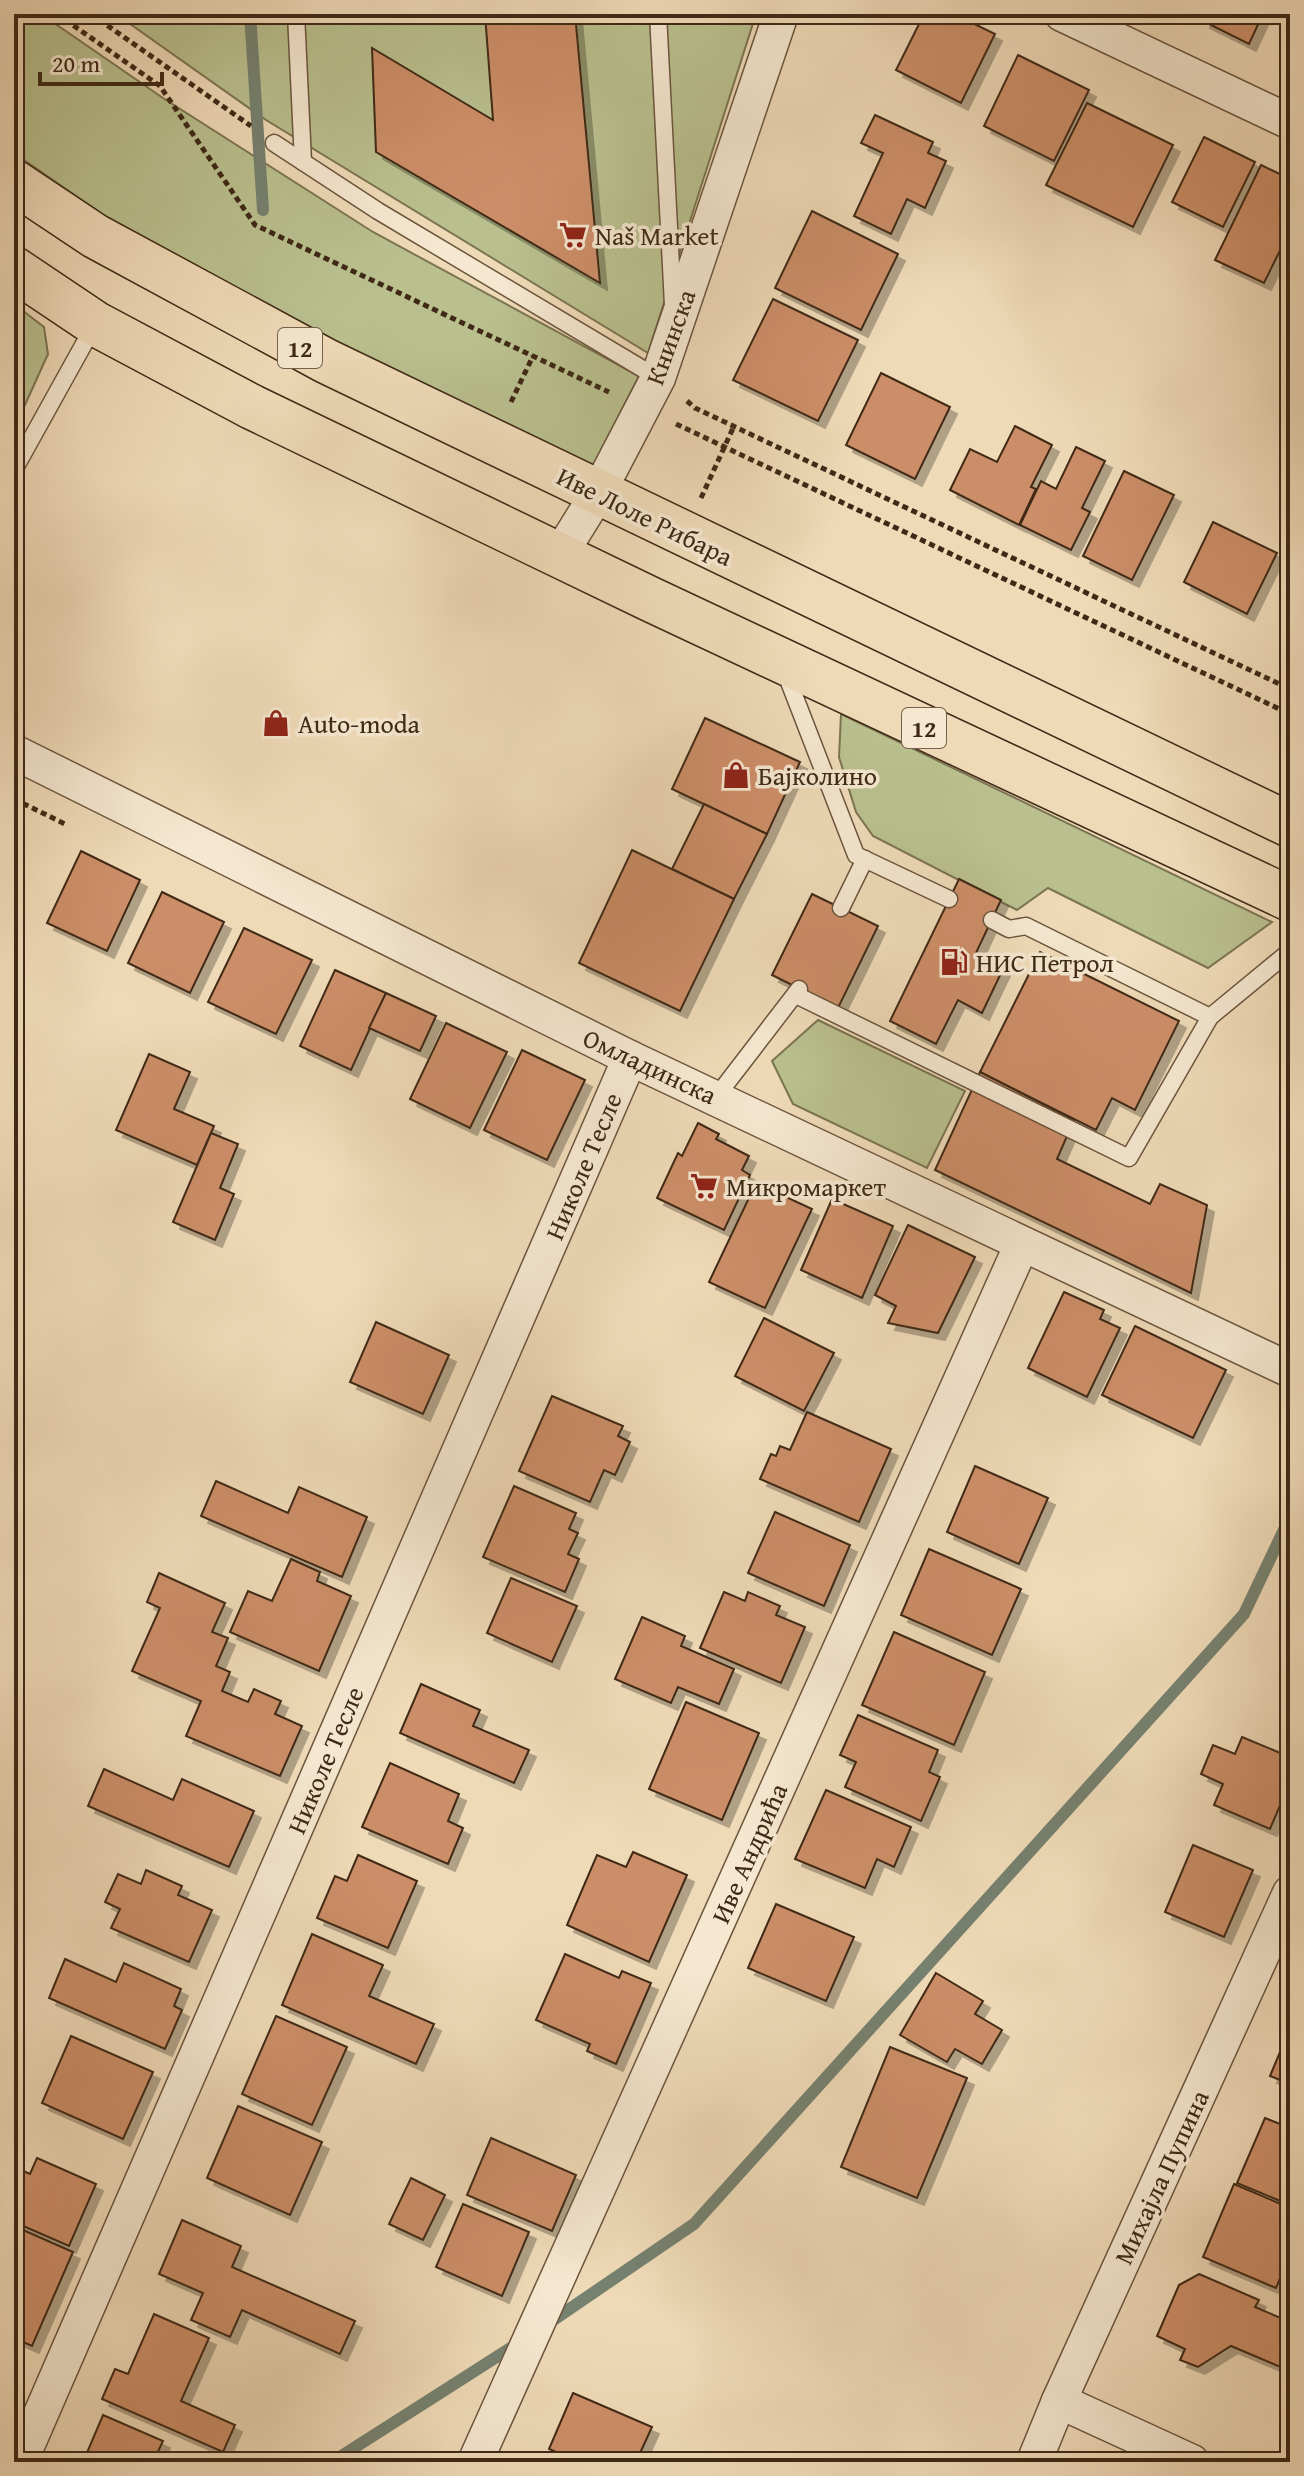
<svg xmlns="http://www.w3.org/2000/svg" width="1304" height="2476" viewBox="0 0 1304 2476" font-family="'Gentium Book Plus',serif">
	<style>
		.green { fill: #b9c08e; stroke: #7c7452; stroke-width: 2 }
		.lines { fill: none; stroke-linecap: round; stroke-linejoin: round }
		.stream { stroke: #76816f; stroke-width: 12 }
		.building { fill: #cc8e67; stroke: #3f2916; stroke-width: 2; filter: url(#shadow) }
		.lane-casing { stroke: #6b553e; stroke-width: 19 }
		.street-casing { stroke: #6b553e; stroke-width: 37 }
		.primary-casing { stroke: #3f2916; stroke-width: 47 }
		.path { stroke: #3f2916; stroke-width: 5; stroke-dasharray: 6 4; stroke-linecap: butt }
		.lane { stroke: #f5e7d0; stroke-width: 16 }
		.street { stroke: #f5e7d0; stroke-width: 34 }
		.primary { stroke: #efdab7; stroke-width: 44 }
		.labels { text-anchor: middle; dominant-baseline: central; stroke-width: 7; stroke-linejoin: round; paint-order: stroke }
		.shield { fill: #f5e7d0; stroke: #76624e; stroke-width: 2 }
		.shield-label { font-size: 24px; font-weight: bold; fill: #3f2916 }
		.poi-label { font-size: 26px; fill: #3f2916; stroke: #f5e7d0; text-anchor: start }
		.street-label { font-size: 26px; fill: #3f2916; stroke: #f5e7d0 }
	</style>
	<defs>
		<filter id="shadow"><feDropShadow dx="7" dy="7" stdDeviation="0" flood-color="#0004"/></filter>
	</defs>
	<rect width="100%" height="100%" fill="#efdab7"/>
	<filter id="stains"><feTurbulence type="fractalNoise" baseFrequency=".0025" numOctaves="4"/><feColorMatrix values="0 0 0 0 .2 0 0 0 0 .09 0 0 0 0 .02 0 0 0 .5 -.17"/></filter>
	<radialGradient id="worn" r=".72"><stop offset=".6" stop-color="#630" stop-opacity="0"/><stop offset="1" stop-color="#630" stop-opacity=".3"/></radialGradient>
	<g class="green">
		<polygon points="14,14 41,14 163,98 373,232 639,376 591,470 323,337 138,239 14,153"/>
		<polygon points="116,14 756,14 648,353 266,120"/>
		<polygon points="14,304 44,327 48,354 20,416 14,413"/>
		<polygon points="841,714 1272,922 1208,968 1048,888 1017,910 873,836 856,812 839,757"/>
		<polygon points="818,1020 965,1091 927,1168 793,1104 772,1061"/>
	</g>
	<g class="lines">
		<g class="stream">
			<polyline points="250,14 263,210"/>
			<polyline points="549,2323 694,2224 1244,1614 1290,1517"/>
			<polyline points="332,2462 520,2342"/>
		</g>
	</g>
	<g class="building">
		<polygon points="485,14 575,14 600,283 376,152 372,48 493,120"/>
		<polygon points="924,14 954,14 995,34 961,103 896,70"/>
		<polygon points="1207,14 1263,14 1249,44 1203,21"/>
		<polygon points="1018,55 1089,90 1054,161 984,126"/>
		<polygon points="1087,103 1173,145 1133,227 1046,185"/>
		<polygon points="875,115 933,142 928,153 946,161 925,208 907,199 891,234 854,216 883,153 861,143"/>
		<polygon points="1204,137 1255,162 1223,227 1172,202"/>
		<polygon points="1261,165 1290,179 1290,230 1264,283 1215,260"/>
		<polygon points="812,211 898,254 861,330 775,288"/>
		<polygon points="773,299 858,340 818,421 733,380"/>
		<polygon points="881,373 950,407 915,479 846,445"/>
		<polygon points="1015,426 1052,445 1031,487 1036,489 1019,525 950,490 970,449 997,462"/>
		<polygon points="1076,447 1105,461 1082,508 1090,512 1071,550 1020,525 1041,481 1056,489"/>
		<polygon points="1124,471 1174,495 1132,580 1083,556"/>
		<polygon points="1213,522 1277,553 1247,614 1184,582"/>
		<polygon points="705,718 800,762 767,834 672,789"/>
		<polygon points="704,804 767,834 734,899 672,869"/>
		<polygon points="632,850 734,899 680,1011 579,963"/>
		<polygon points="81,851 140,880 107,951 47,923"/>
		<polygon points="959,879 1001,900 975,955 1003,969 982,1013 958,1000 936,1044 890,1021"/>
		<polygon points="162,892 224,922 190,993 128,963"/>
		<polygon points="812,894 878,926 838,1008 772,975"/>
		<polygon points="244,928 312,960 276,1034 208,1002"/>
		<polygon points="1040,952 1179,1021 1135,1110 1112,1098 1096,1130 980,1072"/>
		<polygon points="335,970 386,993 351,1070 300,1046"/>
		<polygon points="386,993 436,1016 420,1051 369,1028"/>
		<polygon points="446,1023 507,1052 470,1128 410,1099"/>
		<polygon points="522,1050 585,1080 547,1160 484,1130"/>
		<polygon points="149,1054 190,1072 174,1109 214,1126 197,1165 116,1130"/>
		<polygon points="980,1072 1074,1120 1057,1159 1150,1204 1160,1184 1207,1205 1191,1293 935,1170"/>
		<polygon points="698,1123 719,1134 716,1139 749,1156 742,1170 750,1175 724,1230 657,1198 678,1153 682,1156"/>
		<polygon points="211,1133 238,1144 220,1188 234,1194 215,1240 173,1222"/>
		<polygon points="756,1183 812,1209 765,1308 709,1282"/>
		<polygon points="832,1199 893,1226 862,1298 801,1270"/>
		<polygon points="908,1225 975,1257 938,1333 888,1323 896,1306 875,1295"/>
		<polygon points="1064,1292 1104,1310 1100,1319 1120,1328 1087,1397 1028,1368"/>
		<polygon points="764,1318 834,1353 804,1411 735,1376"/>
		<polygon points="376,1322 449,1355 423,1414 350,1382"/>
		<polygon points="1135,1326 1226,1370 1193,1438 1102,1395"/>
		<polygon points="552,1396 623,1426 618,1436 630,1442 615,1475 604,1470 590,1502 519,1471"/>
		<polygon points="807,1412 891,1449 859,1522 760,1479 771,1454 776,1456 780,1446 790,1450"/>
		<polygon points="975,1466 1048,1498 1019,1564 947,1532"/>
		<polygon points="216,1481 288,1513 299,1487 367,1517 342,1577 201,1516"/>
		<polygon points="514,1486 576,1513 569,1529 578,1533 568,1554 579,1559 565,1592 483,1557"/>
		<polygon points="775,1512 850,1545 824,1606 748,1573"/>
		<polygon points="929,1549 1021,1589 992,1655 901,1615"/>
		<polygon points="291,1559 320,1572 317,1581 351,1596 319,1671 230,1632 248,1591 272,1601"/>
		<polygon points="159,1573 225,1603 212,1632 228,1638 216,1666 230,1672 222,1691 248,1702 254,1689 281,1701 275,1714 302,1726 280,1776 186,1736 201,1701 132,1671 160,1608 147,1602"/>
		<polygon points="511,1578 577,1606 552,1662 487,1633"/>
		<polygon points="724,1592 745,1601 748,1592 780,1606 776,1615 805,1627 781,1683 700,1648"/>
		<polygon points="642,1617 685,1636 681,1646 734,1669 719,1704 678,1687 671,1703 615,1679"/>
		<polygon points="894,1632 985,1672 954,1745 862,1705"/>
		<polygon points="421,1684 480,1710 473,1726 529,1750 514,1783 400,1733"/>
		<polygon points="686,1702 759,1733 722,1820 649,1789"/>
		<polygon points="858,1715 938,1750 929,1772 940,1777 921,1821 845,1787 856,1762 840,1755"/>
		<polygon points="1242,1737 1290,1757 1290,1782 1270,1829 1214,1805 1223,1784 1201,1774 1213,1745 1235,1754"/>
		<polygon points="390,1763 459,1794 448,1821 463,1828 448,1864 362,1827"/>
		<polygon points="104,1769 173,1800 182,1779 254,1811 229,1867 88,1806"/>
		<polygon points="826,1790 911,1827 894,1867 877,1859 865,1888 795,1859"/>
		<polygon points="1193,1845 1253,1870 1224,1937 1165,1912"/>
		<polygon points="633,1852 687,1875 649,1962 567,1925 597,1855 626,1867"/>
		<polygon points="358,1855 417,1881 388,1948 317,1918 335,1876 347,1881"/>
		<polygon points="146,1870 182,1886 178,1895 212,1910 189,1962 111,1928 120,1909 105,1902 118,1874 141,1884"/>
		<polygon points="776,1904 854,1937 826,2001 748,1968"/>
		<polygon points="312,1934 383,1965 369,1996 434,2024 416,2064 282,2005"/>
		<polygon points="565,1954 619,1978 622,1971 651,1983 616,2064 587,2051 590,2044 536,2020"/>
		<polygon points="65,1959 116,1982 124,1963 181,1989 174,2006 182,2010 165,2049 49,1998"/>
		<polygon points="936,1973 983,2001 975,2014 1002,2030 982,2064 955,2049 947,2062 900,2035"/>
		<polygon points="276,2016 347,2047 312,2125 242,2094"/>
		<polygon points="1290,2028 1290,2084 1270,2076"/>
		<polygon points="71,2036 153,2072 123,2139 42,2103"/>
		<polygon points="890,2047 967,2078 917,2198 841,2167"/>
		<polygon points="238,2106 322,2142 290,2215 207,2178"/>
		<polygon points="1265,2118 1290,2128 1290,2205 1237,2183"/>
		<polygon points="491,2138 576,2175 552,2231 467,2195"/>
		<polygon points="37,2158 96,2184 69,2246 14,2222 14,2167 30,2174"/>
		<polygon points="411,2178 445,2195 423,2240 389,2224"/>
		<polygon points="1234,2184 1290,2208 1290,2253 1276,2288 1203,2257"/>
		<polygon points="463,2204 529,2232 502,2296 436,2267"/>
		<polygon points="182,2220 241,2246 232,2267 355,2321 340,2354 242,2310 230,2337 191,2320 203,2293 159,2274"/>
		<polygon points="14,2226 73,2252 32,2346 14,2338"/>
		<polygon points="1199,2274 1259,2300 1255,2307 1290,2322 1290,2371 1231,2346 1198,2367 1180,2360 1185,2349 1157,2336 1179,2285"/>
		<polygon points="154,2314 209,2338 181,2401 235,2425 223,2452 102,2399 115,2369 128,2374"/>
		<polygon points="573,2393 652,2427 636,2462 580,2462 549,2449"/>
		<polygon points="103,2415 163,2441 153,2462 83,2462"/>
	</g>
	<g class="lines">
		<g class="lane-casing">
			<g id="lane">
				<polyline points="296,14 303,162"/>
				<polyline points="658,14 673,305"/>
				<polyline points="274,143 378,211 658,378"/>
				<polyline points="14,470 95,324"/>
				<polyline points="784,669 856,855 949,899"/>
				<polyline points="841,908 865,859"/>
				<polyline points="992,920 1009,929 1026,926 1210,1017 1290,951"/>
				<polyline points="796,995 1129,1158 1210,1017"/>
				<polyline points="716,1097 799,989"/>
			</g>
		</g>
		<g class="street-casing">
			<g id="street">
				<polyline points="1062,14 1290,122"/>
				<polyline points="559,556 598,493 658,378 781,14"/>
				<polyline points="14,752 630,1058 1290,1370"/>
				<polyline points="1059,2401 1192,2462"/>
				<polyline points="20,2462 630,1058"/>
				<polyline points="475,2462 1022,1244"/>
				<polyline points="1034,2462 1059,2401 1290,1893"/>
			</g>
		</g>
		<g class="primary-casing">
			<g id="primary">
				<polyline points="14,182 95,236 326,361 1290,825"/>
				<polyline points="14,269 96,324 252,407 650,599 1290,899"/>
			</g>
		</g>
		<g class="path">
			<polyline points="57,14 160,86 255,225 609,392"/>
			<polyline points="91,14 251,126"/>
			<polyline points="687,401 695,408 1290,689"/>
			<polyline points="511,402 533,356"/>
			<polyline points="676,424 1290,714"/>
			<polyline points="701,498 734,426"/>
			<polyline points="14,799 65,824"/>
		</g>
		<use href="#lane" class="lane"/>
		<use href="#street" class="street"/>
		<use href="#primary" class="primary"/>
	</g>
	<defs>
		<g id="supermarket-bare" transform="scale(2.16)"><path d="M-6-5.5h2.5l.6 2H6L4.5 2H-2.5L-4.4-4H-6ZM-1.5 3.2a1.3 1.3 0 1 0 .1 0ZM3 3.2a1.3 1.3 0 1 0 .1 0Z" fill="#8f2418" stroke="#f5e7d0" stroke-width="2.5" paint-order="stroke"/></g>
		<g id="shop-bare" transform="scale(2.16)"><path d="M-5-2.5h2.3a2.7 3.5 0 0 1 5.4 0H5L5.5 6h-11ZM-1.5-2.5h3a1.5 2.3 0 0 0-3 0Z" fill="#8f2418" stroke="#f5e7d0" stroke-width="2.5" paint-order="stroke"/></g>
		<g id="fuel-bare" transform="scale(2.16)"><path d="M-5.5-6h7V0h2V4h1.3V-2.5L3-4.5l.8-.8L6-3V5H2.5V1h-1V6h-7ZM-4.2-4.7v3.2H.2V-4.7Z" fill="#8f2418" stroke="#f5e7d0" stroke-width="2.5" paint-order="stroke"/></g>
	</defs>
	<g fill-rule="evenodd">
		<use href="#supermarket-bare" x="573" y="235"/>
		<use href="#shop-bare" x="276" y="723"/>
		<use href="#shop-bare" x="736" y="775"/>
		<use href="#fuel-bare" x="954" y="962"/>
		<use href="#supermarket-bare" x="704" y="1186"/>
	</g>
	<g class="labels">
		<g class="shield">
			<rect x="278" y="328" width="44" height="40" rx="6"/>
			<rect x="902" y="708" width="44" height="40" rx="6"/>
		</g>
		<g class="shield-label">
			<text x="300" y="348">12</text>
			<text x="924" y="728">12</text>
		</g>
		<g class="poi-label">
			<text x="595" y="235">Naš Market</text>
			<text x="298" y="723">Auto-moda</text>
			<text x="758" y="775">Бајколино</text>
			<text x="976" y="962">НИС Петрол</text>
			<text x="726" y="1186">Микромаркет</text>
		</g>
		<g class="street-label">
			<text transform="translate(670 337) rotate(-70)">Книнска</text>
			<text transform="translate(645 516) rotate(26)">Иве Лоле Рибара</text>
			<text transform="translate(650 1066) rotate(25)">Омладинска</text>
			<text transform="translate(583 1166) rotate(-67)">Николе Тесле</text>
			<text transform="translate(325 1760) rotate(-67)">Николе Тесле</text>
			<text transform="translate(749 1853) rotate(-66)">Иве Андрића</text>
			<text transform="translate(1161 2177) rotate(-65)">Михајла Пупина</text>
		</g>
	</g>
	<rect width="1304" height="2476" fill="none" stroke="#efdab7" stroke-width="48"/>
	<rect x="16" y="16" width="1272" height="2444" fill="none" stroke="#3f2916" stroke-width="4"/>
	<rect x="24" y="24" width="1256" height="2428" fill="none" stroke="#3f2916" stroke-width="2"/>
	<path d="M40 72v12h122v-12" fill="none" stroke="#3f2916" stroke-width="4"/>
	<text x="52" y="72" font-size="24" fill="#3f2916" stroke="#f5e7d0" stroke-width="6" paint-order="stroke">20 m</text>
	<rect width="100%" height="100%" filter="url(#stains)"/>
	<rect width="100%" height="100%" fill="url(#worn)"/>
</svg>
